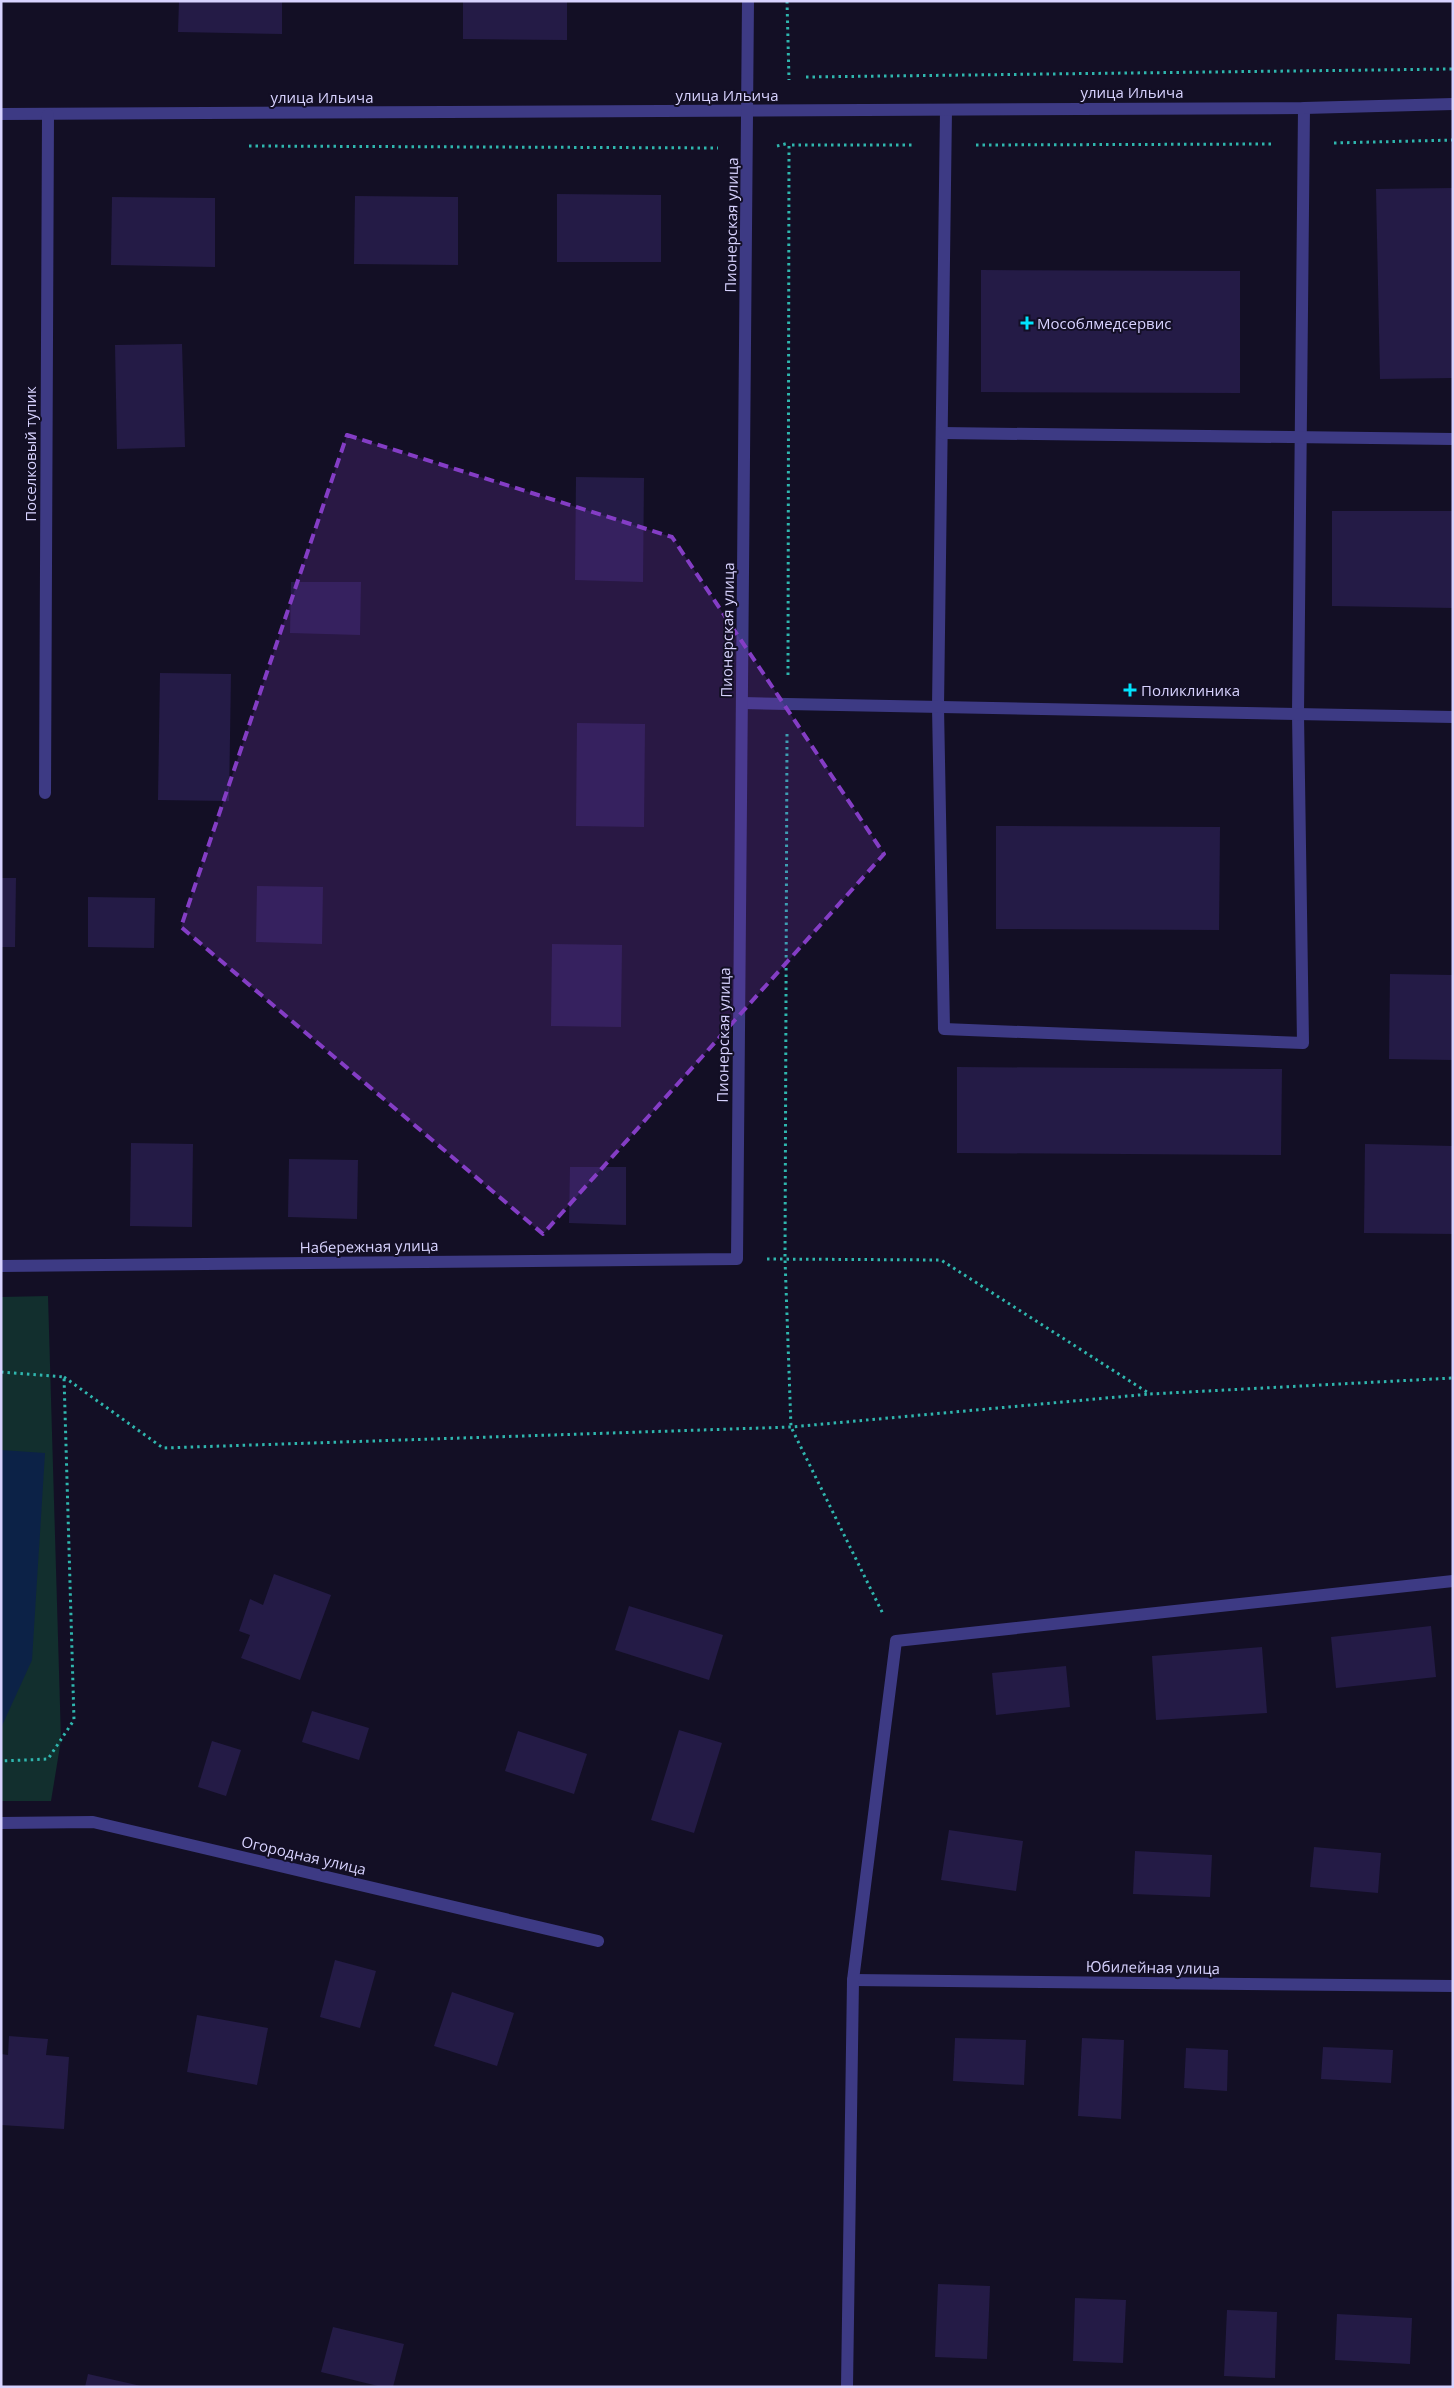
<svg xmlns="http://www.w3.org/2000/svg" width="1454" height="2388" viewBox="0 0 1454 2388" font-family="'Open Sans',sans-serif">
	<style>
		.green { fill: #122f2e }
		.water { fill: #0c2247 }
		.building { fill: #241b46 }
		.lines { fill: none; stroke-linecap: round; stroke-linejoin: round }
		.path { stroke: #2fb6ae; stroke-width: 3; stroke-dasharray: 2.5 4; stroke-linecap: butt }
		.minor { stroke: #3d3a84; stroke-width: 12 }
		.marked { fill: #843dc5; fill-opacity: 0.2; stroke: #843dc5; stroke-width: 4; stroke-dasharray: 10 6; stroke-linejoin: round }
		.poi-dot { fill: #01e3fd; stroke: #130f25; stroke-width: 2 }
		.labels { text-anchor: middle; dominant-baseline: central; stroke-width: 4; stroke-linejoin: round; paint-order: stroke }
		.street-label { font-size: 15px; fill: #d8d3ff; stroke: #130f25 }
		.poi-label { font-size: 15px; fill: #d8d3ff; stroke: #130f25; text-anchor: start }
	</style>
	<rect width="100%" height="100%" fill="#130f25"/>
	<polygon class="green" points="48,1296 61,1740 51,1801 1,1801 1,1297"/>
	<polygon class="water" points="1,1450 45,1453 32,1660 1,1728"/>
	<g class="building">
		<polygon points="179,1 282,1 282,34 178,32"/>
		<polygon points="463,1 567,1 567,40 463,39"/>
		<polygon points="1453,188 1453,378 1380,379 1376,189"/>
		<polygon points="557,194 661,195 661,262 557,262"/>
		<polygon points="355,196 458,197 458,265 354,264"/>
		<polygon points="112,197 215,198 215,267 111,265"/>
		<polygon points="981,270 1240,271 1240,393 981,392"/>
		<polygon points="182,344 185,447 117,449 115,345"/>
		<polygon points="576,477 644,478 643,582 575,580"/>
		<polygon points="1332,511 1453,511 1453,608 1332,606"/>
		<polygon points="291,582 361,582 360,635 290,633"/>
		<polygon points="160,673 231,674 229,801 158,800"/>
		<polygon points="577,723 645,724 644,827 576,826"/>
		<polygon points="996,826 1220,827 1219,930 996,929"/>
		<polygon points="1,878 16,878 15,947 1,947"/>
		<polygon points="257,886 323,887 322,944 256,942"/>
		<polygon points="88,897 155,898 154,948 88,947"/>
		<polygon points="552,944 622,945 621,1027 551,1026"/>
		<polygon points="1390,974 1453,975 1453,1060 1389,1059"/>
		<polygon points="957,1067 1282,1069 1281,1155 957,1153"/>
		<polygon points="131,1143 193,1144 192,1227 130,1226"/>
		<polygon points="1365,1144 1453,1146 1453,1234 1364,1233"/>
		<polygon points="289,1159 358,1160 357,1219 288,1217"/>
		<polygon points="570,1167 626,1167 626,1225 569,1223"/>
		<polygon points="274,1574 331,1595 300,1680 241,1658 250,1635 239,1631 250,1599 263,1605"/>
		<polygon points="629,1606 723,1635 709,1680 615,1650"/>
		<polygon points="1431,1626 1436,1677 1336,1688 1331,1637"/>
		<polygon points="1262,1647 1267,1713 1156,1720 1152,1656"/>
		<polygon points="1066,1666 1070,1707 996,1715 992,1673"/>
		<polygon points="312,1711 369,1728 359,1760 302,1742"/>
		<polygon points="679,1730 722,1743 694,1833 651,1820"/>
		<polygon points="518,1731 587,1754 574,1794 505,1771"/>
		<polygon points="212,1741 241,1750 226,1796 198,1787"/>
		<polygon points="949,1830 1023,1841 1016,1891 941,1880"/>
		<polygon points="1314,1847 1381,1853 1378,1893 1310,1887"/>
		<polygon points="1135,1851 1212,1855 1210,1897 1133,1894"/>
		<polygon points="335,1960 376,1971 360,2028 320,2017"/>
		<polygon points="452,1992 514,2013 497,2066 434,2046"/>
		<polygon points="197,2015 268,2028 257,2085 187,2072"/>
		<polygon points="9,2036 48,2039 46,2055 69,2057 64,2129 1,2125 1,2054 8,2055"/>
		<polygon points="955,2038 1026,2040 1024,2085 953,2081"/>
		<polygon points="1082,2038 1124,2040 1121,2119 1078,2116"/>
		<polygon points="1323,2047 1393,2050 1391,2083 1321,2079"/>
		<polygon points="1186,2048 1228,2050 1227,2091 1184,2088"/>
		<polygon points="938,2284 990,2286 987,2359 935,2357"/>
		<polygon points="1075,2298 1126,2300 1123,2363 1073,2361"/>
		<polygon points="1227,2310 1277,2312 1275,2378 1224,2376"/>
		<polygon points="1337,2314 1412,2318 1410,2364 1335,2360"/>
		<polygon points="333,2327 404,2344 393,2387 382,2387 321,2372"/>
		<polygon points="88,2374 141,2386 141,2387 85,2387"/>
	</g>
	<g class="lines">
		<g class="path">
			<polyline points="787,1 789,80"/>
			<polyline points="806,77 1453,69"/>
			<polyline points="1334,143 1453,140"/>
			<polyline points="976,145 1273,144"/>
			<polyline points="249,146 718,148"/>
			<polyline points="777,146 789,143"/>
			<polyline points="788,675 789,145 915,145"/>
			<polyline points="787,734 785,1259 791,1427 883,1614"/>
			<polyline points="767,1259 941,1260 1150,1394 1453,1378"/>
			<polyline points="1,1372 64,1377 74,1720 48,1759 1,1761"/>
			<polyline points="64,1377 163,1448 791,1427 1150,1394"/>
		</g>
		<g class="minor">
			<polyline points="946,110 938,707 944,1029 1303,1043 1298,714 1304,108"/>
			<polyline points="1,114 1304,108 1453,104"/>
			<polyline points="942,433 1453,439"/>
			<polyline points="742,703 1453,717"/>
			<polyline points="45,793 48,115"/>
			<polyline points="1,1266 737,1259 748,1"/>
			<polyline points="1,1823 93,1822 598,1941"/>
			<polyline points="853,1980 1453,1986"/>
			<polyline points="847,2387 853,1980 896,1641 1453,1581"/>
		</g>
	</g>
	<path class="marked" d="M 347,435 L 672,537 L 884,854 L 543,1234 L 181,927 Z"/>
	<g class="poi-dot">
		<path d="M1024.5 315.5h5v5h5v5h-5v5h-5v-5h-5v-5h5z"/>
		<path d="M1127.5 682.5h5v5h5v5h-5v5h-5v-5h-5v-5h5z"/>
	</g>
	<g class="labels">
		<g class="street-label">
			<text x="1132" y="92">улица Ильича</text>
			<text x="727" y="95">улица Ильича</text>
			<text x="322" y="97">улица Ильича</text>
			<text transform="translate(731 225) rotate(-89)">Пионерская улица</text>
			<text transform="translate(30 454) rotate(-90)">Поселковый тупик</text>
			<text transform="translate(727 630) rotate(-89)">Пионерская улица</text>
			<text transform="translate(723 1035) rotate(-89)">Пионерская улица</text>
			<text transform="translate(369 1246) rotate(-1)">Набережная улица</text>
			<text transform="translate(304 1855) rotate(13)">Огородная улица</text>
			<text transform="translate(1153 1967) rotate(1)">Юбилейная улица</text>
		</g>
		<g class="poi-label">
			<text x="1037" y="323">Мособлмедсервис</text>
			<text x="1141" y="690">Поликлиника</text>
		</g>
	</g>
	<rect width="1454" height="2388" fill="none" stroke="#d8d3ff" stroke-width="5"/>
</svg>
